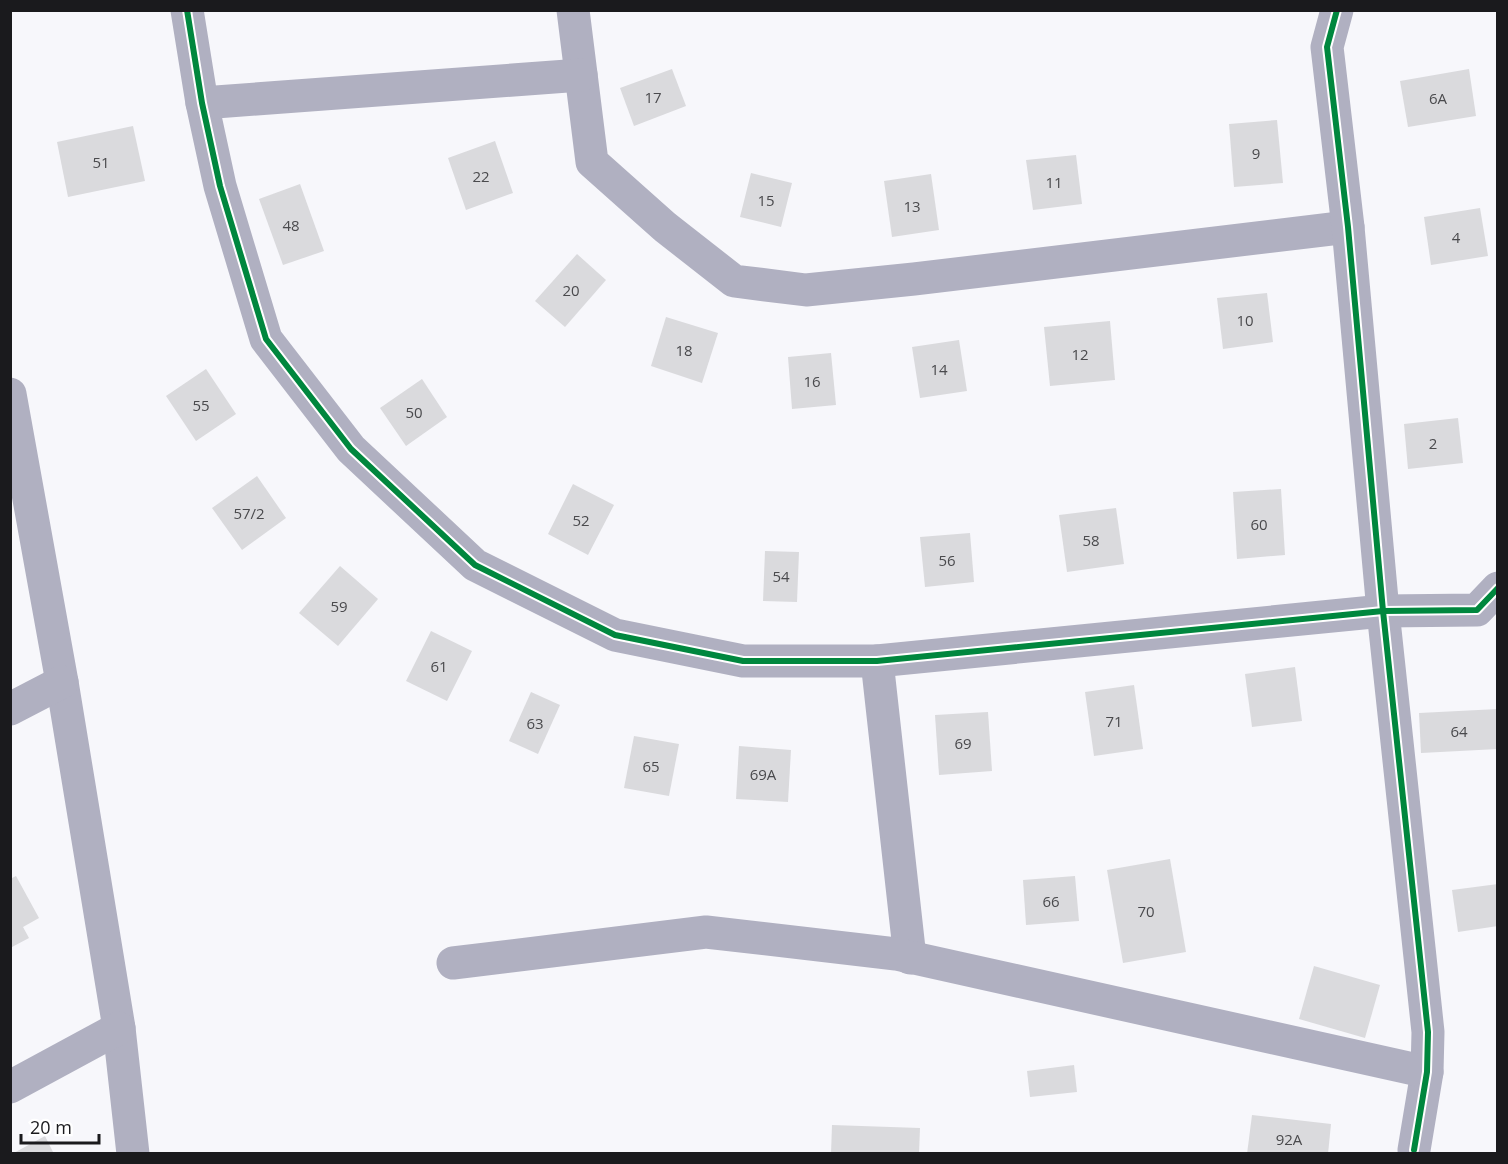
<svg xmlns="http://www.w3.org/2000/svg" width="1508" height="1164" viewBox="0 0 1508 1164" font-family="'Open Sans',sans-serif">
	<style>
		.building { fill: #dadadd }
		.lines { fill: none; stroke-linecap: round; stroke-linejoin: round }
		.minor { stroke: #b0b0c1; stroke-width: 33 }
		.cycleway-casing { stroke: #fff; stroke-width: 10 }
		.cycleway { stroke: #00873e; stroke-width: 6 }
		.labels { text-anchor: middle; dominant-baseline: central; stroke-width: 6; stroke-linejoin: round; paint-order: stroke }
		.number-label { font-size: 15px; fill: #4a4a4d }
	</style>
	<rect width="100%" height="100%" fill="#f7f7fb"/>
	<g class="building">
		<polygon points="672,69 686,106 634,126 620,88"/>
		<polygon points="1469,69 1476,116 1408,127 1400,81"/>
		<polygon points="1277,120 1283,183 1234,187 1229,124"/>
		<polygon points="133,126 145,181 68,197 57,142"/>
		<polygon points="495,141 513,193 466,210 448,158"/>
		<polygon points="1076,155 1082,204 1033,210 1026,160"/>
		<polygon points="751,173 792,183 781,227 740,217"/>
		<polygon points="931,174 939,230 892,237 884,181"/>
		<polygon points="300,184 324,251 283,265 259,199"/>
		<polygon points="1480,208 1488,256 1431,265 1424,217"/>
		<polygon points="577,254 606,280 565,327 535,301"/>
		<polygon points="1267,293 1273,342 1223,349 1217,298"/>
		<polygon points="666,317 718,333 702,383 651,366"/>
		<polygon points="1110,321 1115,380 1050,386 1044,327"/>
		<polygon points="959,340 967,391 920,398 912,347"/>
		<polygon points="831,353 836,405 792,409 788,357"/>
		<polygon points="206,369 236,414 196,441 166,396"/>
		<polygon points="422,379 447,417 406,446 380,408"/>
		<polygon points="1458,418 1463,463 1408,469 1404,424"/>
		<polygon points="257,476 286,518 242,550 212,508"/>
		<polygon points="573,484 614,505 588,555 548,534"/>
		<polygon points="1281,489 1285,555 1237,559 1233,492"/>
		<polygon points="1116,508 1124,564 1067,572 1059,515"/>
		<polygon points="970,533 974,582 925,587 920,537"/>
		<polygon points="765,551 799,552 797,602 763,601"/>
		<polygon points="340,566 378,599 338,646 299,613"/>
		<polygon points="431,631 472,651 447,701 406,681"/>
		<polygon points="1295,667 1302,721 1252,727 1245,674"/>
		<polygon points="1134,685 1143,749 1094,756 1085,692"/>
		<polygon points="531,692 560,705 538,754 509,741"/>
		<polygon points="1498,709 1498,749 1421,753 1419,713"/>
		<polygon points="988,712 992,771 939,775 935,715"/>
		<polygon points="634,736 679,744 669,796 624,788"/>
		<polygon points="739,746 791,750 788,802 736,799"/>
		<polygon points="1170,859 1186,952 1123,963 1107,870"/>
		<polygon points="16,876 39,918 23,927 29,938 12,947 10,945 10,879"/>
		<polygon points="1075,876 1079,921 1026,925 1023,880"/>
		<polygon points="1498,884 1498,926 1458,932 1452,890"/>
		<polygon points="1314,966 1380,985 1365,1038 1299,1019"/>
		<polygon points="1074,1065 1077,1092 1030,1097 1027,1071"/>
		<polygon points="1252,1115 1331,1124 1328,1154 1247,1154"/>
		<polygon points="832,1125 920,1128 919,1154 831,1154"/>
		<polygon points="45,1136 54,1154 12,1154"/>
	</g>
	<g class="lines">
		<g class="minor">
			<polyline points="187,10 202,103 220,186 266,339 351,449 475,565 615,635 743,661 877,661 1383,611 1477,610 1498,588"/>
			<polyline points="573,10 592,162 665,227 734,281 806,290 914,279 1348,227"/>
			<polyline points="1337,10 1327,47 1348,227 1383,611 1428,1032 1427,1072 1414,1150"/>
			<polyline points="202,103 581,75"/>
			<polyline points="10,394 62,682 119,1028 133,1154"/>
			<polyline points="877,661 910,958"/>
			<polyline points="10,709 62,682"/>
			<polyline points="453,963 706,932 896,954 1427,1072"/>
			<polyline points="10,1087 119,1028"/>
		</g>
		<g class="cycleway-casing">
			<g id="cycleway">
				<polyline points="187,10 202,103 220,186 266,339 351,449 475,565 615,635 743,661 877,661 1383,611 1477,610 1498,588"/>
				<polyline points="1337,10 1327,47 1348,227 1383,611 1428,1032 1427,1072 1414,1150"/>
			</g>
		</g>
		<use href="#cycleway" class="cycleway"/>
	</g>
	<g class="labels">
		<g class="number-label">
			<text x="653" y="97">17</text>
			<text x="1438" y="98">6А</text>
			<text x="1256" y="153">9</text>
			<text x="101" y="162">51</text>
			<text x="481" y="176">22</text>
			<text x="1054" y="182">11</text>
			<text x="766" y="200">15</text>
			<text x="912" y="206">13</text>
			<text x="291" y="225">48</text>
			<text x="1456" y="237">4</text>
			<text x="571" y="290">20</text>
			<text x="1245" y="320">10</text>
			<text x="684" y="350">18</text>
			<text x="1080" y="354">12</text>
			<text x="939" y="369">14</text>
			<text x="812" y="381">16</text>
			<text x="201" y="405">55</text>
			<text x="414" y="412">50</text>
			<text x="1433" y="443">2</text>
			<text x="249" y="513">57/2</text>
			<text x="581" y="520">52</text>
			<text x="1259" y="524">60</text>
			<text x="1091" y="540">58</text>
			<text x="947" y="560">56</text>
			<text x="781" y="576">54</text>
			<text x="339" y="606">59</text>
			<text x="439" y="666">61</text>
			<text x="1114" y="721">71</text>
			<text x="535" y="723">63</text>
			<text x="1459" y="731">64</text>
			<text x="963" y="743">69</text>
			<text x="651" y="766">65</text>
			<text x="763" y="774">69А</text>
			<text x="1051" y="901">66</text>
			<text x="1146" y="911">70</text>
			<text x="1289" y="1139">92А</text>
		</g>
	</g>
	<rect width="1508" height="1164" fill="none" stroke="#1a1a1d" stroke-width="24"/>
	<path d="M21 1134v9h78v-9" fill="none" stroke="#1a1a1d" stroke-width="3"/>
	<text x="30" y="1134" font-size="18" fill="#1a1a1d" stroke="#ffffff" stroke-width="4.5" paint-order="stroke">20 m</text>
</svg>
